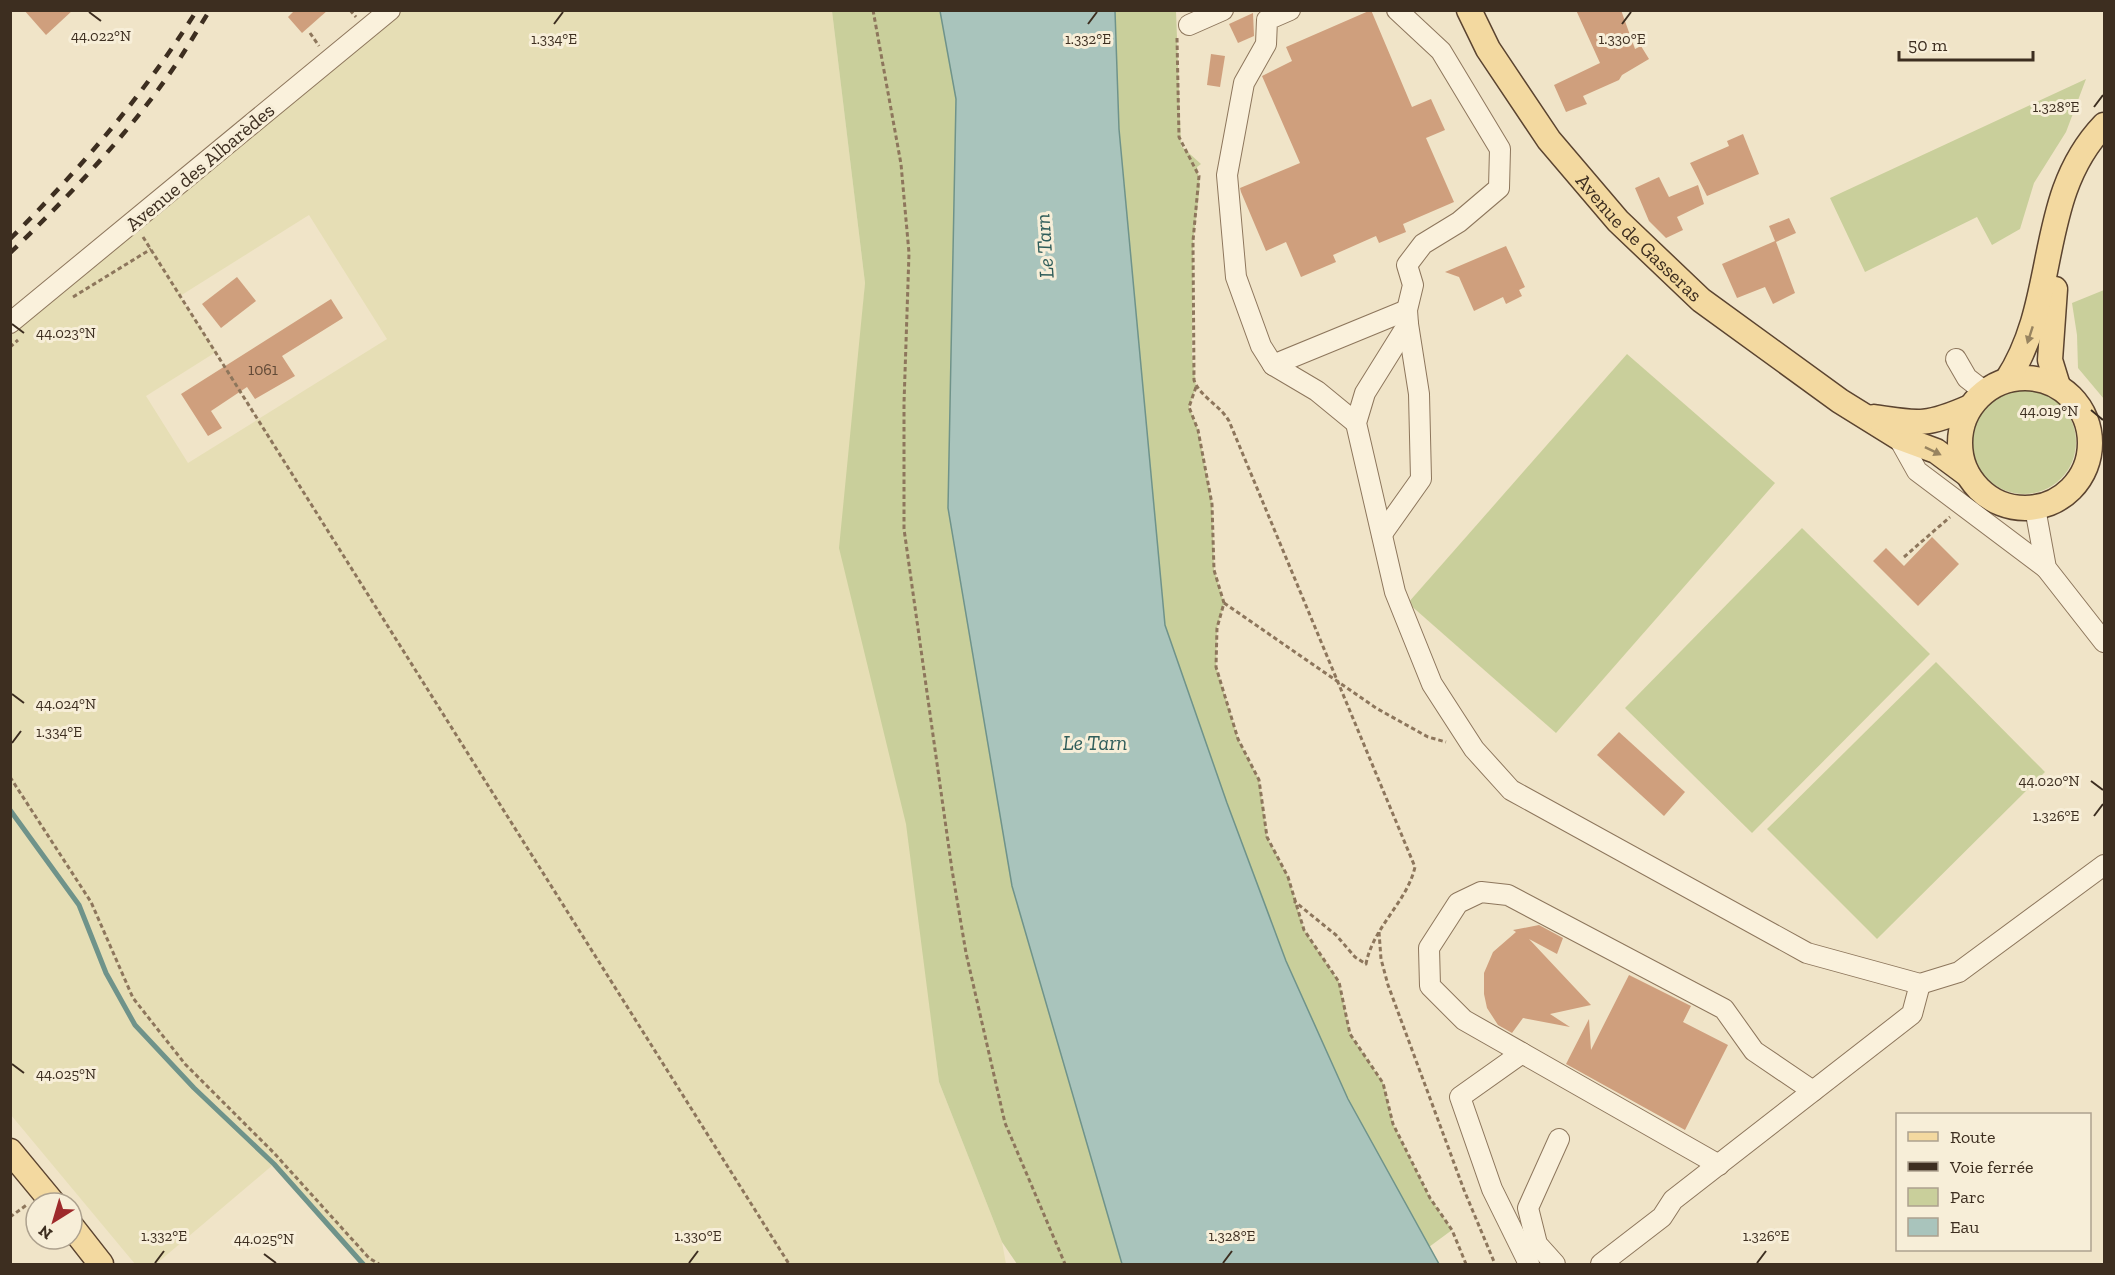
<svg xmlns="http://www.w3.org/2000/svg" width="2115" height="1275" viewBox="0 0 2115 1275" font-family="'Zilla Slab',serif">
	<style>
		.farmland { fill: #e6deb5; fill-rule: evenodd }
		.green { fill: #c9cf9b }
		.water { fill: #a9c4bc; stroke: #6f938a; stroke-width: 1.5 }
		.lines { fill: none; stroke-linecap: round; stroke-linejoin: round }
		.stream { stroke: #6f938a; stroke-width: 5 }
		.building { fill: #cf9f7d }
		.minor-casing { stroke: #8d765c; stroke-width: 22 }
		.major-casing { stroke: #5b4430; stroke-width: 27 }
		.path { stroke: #8d765c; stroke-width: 3; stroke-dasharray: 4.5 3; stroke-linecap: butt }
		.minor { stroke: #faf1dc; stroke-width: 20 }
		.major { stroke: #f3d9a0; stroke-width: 24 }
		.rail { stroke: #3d2e20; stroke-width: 4.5; stroke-dasharray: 10 10; stroke-linecap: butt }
		.oneway { fill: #988460 }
		.ticks { fill: none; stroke: #3d2e20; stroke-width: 2 }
		.labels { text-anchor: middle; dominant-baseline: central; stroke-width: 6; stroke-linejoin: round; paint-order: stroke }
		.number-label { font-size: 16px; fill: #624a37 }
		.street-label { font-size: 20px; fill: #3d2e20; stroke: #f7eed8 }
		.water-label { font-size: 21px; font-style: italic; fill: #2f5d5a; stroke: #f7eed8 }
		.ticks-label { font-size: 15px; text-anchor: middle; fill: #3d2e20; stroke: #f7eed8; stroke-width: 6; stroke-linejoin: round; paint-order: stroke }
	</style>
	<rect width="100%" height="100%" fill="#f0e4c8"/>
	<path class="farmland" d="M 390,11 L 832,11 L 865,283 L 856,392 L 939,1082 L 1002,1242 L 1006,1264 L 363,1264 L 274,1164 L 156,1264 L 135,1264 L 11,1115 L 10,323 ZM 309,215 L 387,339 L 188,463 L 146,396 L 216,352 L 180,296 Z"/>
	<g class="green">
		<polygon points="832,11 940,11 956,99 948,508 1012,886 1122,1264 1017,1264 1002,1242 939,1082 906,824 839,548 865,283"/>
		<polygon points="1115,11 1176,11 1181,146 1201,164 1197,167 1200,186 1193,241 1192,356 1196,387 1189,407 1198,430 1212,504 1214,570 1224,603 1217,628 1216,667 1238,739 1259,780 1267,837 1288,877 1304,930 1339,982 1350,1034 1383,1083 1393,1124 1430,1198 1452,1230 1429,1247 1348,1099 1286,961 1227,803 1165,625 1119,129"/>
		<polygon points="2086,79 2066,132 2034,183 2020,229 1992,245 1977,217 1865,272 1830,198"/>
		<polygon points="2104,290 2104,399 2078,368 2077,335 2072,303"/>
		<polygon points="1627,354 1775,483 1556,733 1408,603"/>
		<circle cx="2024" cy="442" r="52"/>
		<polygon points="1802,528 1930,654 1752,833 1625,708"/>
		<polygon points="1936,662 2045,772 1877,939 1767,829"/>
	</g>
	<polygon class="water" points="940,11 1115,11 1119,129 1165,625 1227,803 1286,961 1348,1099 1439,1264 1122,1264 1012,886 948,508 956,99"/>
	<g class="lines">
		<polyline class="stream" points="10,810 79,905 106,973 135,1025 194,1088 274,1164 363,1264"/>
	</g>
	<g class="building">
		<polygon points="24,10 73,10 46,35"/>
		<polygon points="295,10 328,10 302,33 288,17"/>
		<polygon points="1371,10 1412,107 1431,99 1445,130 1426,138 1454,202 1403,224 1406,232 1379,243 1376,236 1333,255 1336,262 1301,277 1286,242 1266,251 1241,192 1240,188 1300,163 1262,76 1292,61 1286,47"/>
		<polygon points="1576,10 1621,10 1635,49 1641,46 1649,59 1622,75 1619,80 1583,96 1587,104 1566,112 1554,85 1600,63"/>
		<polygon points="1253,13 1254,36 1238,43 1229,24"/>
		<polygon points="1211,54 1225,56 1220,87 1207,85"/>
		<polygon points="1743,134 1759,174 1707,196 1690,163 1729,146 1727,141"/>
		<polygon points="1659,177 1669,197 1698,185 1704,204 1677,217 1683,230 1666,238 1649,221 1635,188"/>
		<polygon points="1789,218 1796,233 1776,242 1795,293 1773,304 1765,287 1737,298 1722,264 1775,241 1769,226"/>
		<polygon points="1506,246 1525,287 1519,290 1522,296 1506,304 1503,297 1474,311 1459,277 1445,272"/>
		<polygon points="237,277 256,301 221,328 202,304"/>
		<polygon points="331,299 343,318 282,356 295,376 255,399 247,387 211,411 222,428 208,436 181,394"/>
		<polygon points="1932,537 1959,564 1918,606 1873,561 1886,548 1904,566"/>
		<polygon points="1619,732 1685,792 1664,816 1597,755"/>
		<polygon points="1539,925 1563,938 1557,954 1529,939 1591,1005 1550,1014 1570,1027 1523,1018 1512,1033 1498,1025 1487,1008 1484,994 1484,973 1493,952 1516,932 1513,930"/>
		<polygon points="1629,975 1691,1006 1683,1022 1728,1045 1685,1130 1566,1064 1589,1019 1591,1050"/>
	</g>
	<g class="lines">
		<g class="minor-casing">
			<g id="minor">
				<polyline points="1290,10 1267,20 1266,44 1244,83 1227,175 1236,277 1261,346 1273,365 1317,391 1356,423"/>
				<polyline points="1397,10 1441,51 1500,149 1499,188 1459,222 1423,244 1407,265 1413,285 1407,310 1408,324 1365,393 1356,423 1395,592 1432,684 1474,749 1511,790 1807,953 1920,984 1959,972 2104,865"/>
				<polyline points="1189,25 1223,10"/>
				<polyline points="10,323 390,10"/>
				<polyline points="1956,359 1967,378 1985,392"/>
				<polyline points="1273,365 1407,310"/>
				<polyline points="1898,437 1917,471 2046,568"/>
				<polyline points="2035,508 2046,568 2104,642"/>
				<polyline points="1382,534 1421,479 1419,394 1408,324"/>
				<polyline points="1522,1053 1464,1020 1430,986 1429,948 1458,903 1481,892 1508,895 1724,1009 1754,1051 1813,1091"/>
				<polyline points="1529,1264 1492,1189 1460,1097 1522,1053 1719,1165"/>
				<polyline points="1555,1264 1537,1244 1528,1208 1559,1139"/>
				<polyline points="1601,1264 1662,1217 1673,1200 1912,1014 1920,984"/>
			</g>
		</g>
		<g class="major-casing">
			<g id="major">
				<path id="s1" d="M 1469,10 L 1488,49 L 1549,140 L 1618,221 L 1701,300 L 1840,401 L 1898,437 L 1936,451 L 1967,474"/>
				<polyline points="2055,289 2050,360 2058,386"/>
				<circle cx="2025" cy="443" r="65"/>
				<path d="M 2007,380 C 2060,299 2035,197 2104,125"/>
				<path d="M 1874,417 C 1919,424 1927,426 1970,407"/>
				<polyline points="10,1151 53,1203"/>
				<polyline points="72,1227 101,1264"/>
			</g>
		</g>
		<g class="path">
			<polyline points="350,10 356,17"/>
			<polyline points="873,10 901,164 909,253 904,403 904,529 952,870 966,953 1005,1123 1065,1264"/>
			<polyline points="310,33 319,46"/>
			<path d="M 1177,38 L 1179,137 L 1199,176 L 1193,241 L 1194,380 C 1199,396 1220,405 1229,421 L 1415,867 C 1407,902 1373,927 1366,964 L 1355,957 L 1336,935 L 1294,901"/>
			<polyline points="143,237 789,1264"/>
			<polyline points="73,297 151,249"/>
			<polyline points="10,347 18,340"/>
			<polyline points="1196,387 1189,407 1198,430 1212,504 1214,570 1224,603 1217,628 1216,667 1238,739 1259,780 1267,837 1288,877 1304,930 1339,982 1350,1034 1383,1083 1393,1124 1430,1198 1452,1230 1466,1264"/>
			<polyline points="1904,557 1950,517"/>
			<polyline points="1224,603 1376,708 1428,737 1446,742"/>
			<polyline points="10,777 91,902 133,998 185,1064 274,1153 369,1258 379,1264"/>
			<polyline points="1379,932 1381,959 1388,985 1464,1190 1495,1264"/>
			<polyline points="10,1217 28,1204"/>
		</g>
		<use href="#minor" class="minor"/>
		<use href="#major" class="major"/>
		<g class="rail">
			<path d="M 10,239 C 82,167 143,96 197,10"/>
			<path d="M 10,253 C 67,198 122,141 168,76 C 183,55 196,32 210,10"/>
		</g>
	</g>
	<defs><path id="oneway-solid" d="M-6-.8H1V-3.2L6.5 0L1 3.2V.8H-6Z" transform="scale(1.5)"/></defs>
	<g class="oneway">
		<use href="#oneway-solid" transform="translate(2030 335) rotate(108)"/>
		<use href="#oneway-solid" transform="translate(1933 451) rotate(26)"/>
	</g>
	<path class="ticks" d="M 89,12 L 101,21M 554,24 L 563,12M 1088,24 L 1097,12M 1622,24 L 1631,12M 2094,107 L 2103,95M 12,324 L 24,333M 2091,410 L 2103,420M 12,694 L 24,703M 12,743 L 21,731M 2091,781 L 2103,790M 2094,816 L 2103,804M 12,1064 L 24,1073M 264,1254 L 276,1263M 155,1263 L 164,1251M 689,1263 L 698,1251M 1223,1263 L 1232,1251M 1757,1263 L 1766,1251"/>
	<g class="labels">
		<g class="number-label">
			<text x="263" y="369">1061</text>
		</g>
		<g class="street-label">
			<text transform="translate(200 167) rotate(-40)">Avenue des Albarèdes</text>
			<text stroke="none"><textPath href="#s1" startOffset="286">Avenue de Gasseras</textPath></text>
		</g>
		<g class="water-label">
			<text transform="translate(1044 246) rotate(-94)">Le Tarn</text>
			<text x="1095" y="742">Le Tarn</text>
		</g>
	</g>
	<g class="ticks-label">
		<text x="101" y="41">44.022°N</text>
		<text x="554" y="44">1.334°E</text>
		<text x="1088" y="44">1.332°E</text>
		<text x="1622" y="44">1.330°E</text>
		<text x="2056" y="112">1.328°E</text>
		<text x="66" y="338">44.023°N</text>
		<text x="2049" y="416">44.019°N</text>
		<text x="66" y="709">44.024°N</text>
		<text x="59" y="737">1.334°E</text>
		<text x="2049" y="786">44.020°N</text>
		<text x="2056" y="821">1.326°E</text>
		<text x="66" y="1079">44.025°N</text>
		<text x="164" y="1241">1.332°E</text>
		<text x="698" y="1241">1.330°E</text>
		<text x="1232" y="1241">1.328°E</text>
		<text x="1766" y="1241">1.326°E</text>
		<text x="264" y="1244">44.025°N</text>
	</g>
	<rect width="2115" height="1275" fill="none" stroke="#3d2e20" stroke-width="24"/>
	<rect x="1896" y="1113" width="195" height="138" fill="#f7eed8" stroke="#ada18e" stroke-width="1.5"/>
	<rect x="1908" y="1132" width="30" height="9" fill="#f3d9a0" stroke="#ada18e" stroke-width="1.5"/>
	<text x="1950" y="1143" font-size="18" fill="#3d2e20">Route</text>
	<rect x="1908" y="1162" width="30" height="9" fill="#3d2e20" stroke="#ada18e" stroke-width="1.5"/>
	<text x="1950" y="1173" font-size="18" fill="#3d2e20">Voie ferrée</text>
	<rect x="1908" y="1188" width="30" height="18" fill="#c9cf9b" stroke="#ada18e" stroke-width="1.5"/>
	<text x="1950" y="1203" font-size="18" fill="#3d2e20">Parc</text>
	<rect x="1908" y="1218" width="30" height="18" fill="#a9c4bc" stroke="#ada18e" stroke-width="1.5"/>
	<text x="1950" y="1233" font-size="18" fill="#3d2e20">Eau</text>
	<g transform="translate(54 1221) rotate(217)"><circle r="28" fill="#f7eed8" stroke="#ada18e" stroke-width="1.5"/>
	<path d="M0-4.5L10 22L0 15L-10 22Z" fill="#9e2a2b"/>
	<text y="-9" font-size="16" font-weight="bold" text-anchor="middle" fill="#3d2e20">N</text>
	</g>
	<path d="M1899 51v9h134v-9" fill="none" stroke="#3d2e20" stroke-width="3"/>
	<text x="1908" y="51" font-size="18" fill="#3d2e20" stroke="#f7eed8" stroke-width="4.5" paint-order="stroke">50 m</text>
</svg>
